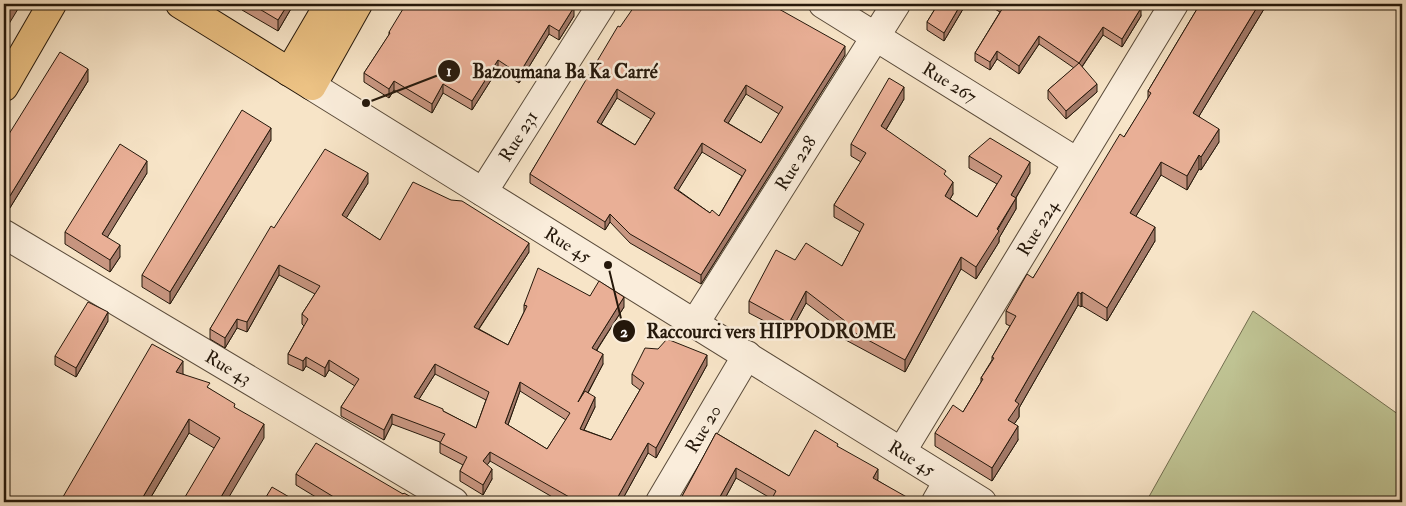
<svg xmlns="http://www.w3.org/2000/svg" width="1406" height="506" viewBox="0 0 1406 506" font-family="'IM FELL Double Pica',serif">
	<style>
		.green { fill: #bfc393; stroke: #726e4f }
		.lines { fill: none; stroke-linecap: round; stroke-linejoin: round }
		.minor-casing { stroke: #5a4b3a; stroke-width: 30 }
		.major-casing { stroke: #25180b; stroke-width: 30 }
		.minor { stroke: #faeddb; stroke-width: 28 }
		.major { stroke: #ecc284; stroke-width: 28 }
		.wall { fill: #c89681; stroke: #25180b; fill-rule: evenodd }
		.shaded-wall { fill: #a37a69; stroke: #25180b }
		.building { fill: #e9af96; stroke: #25180b; fill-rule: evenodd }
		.labels { text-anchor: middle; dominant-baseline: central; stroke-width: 5; stroke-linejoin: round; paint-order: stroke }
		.street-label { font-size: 18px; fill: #25180b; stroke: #faeddb }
		.leader { fill: none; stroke: #25180b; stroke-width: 2 }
		.callout-dot { fill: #25180b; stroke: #faeddb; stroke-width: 2 }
		.mark-label { font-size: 15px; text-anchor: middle; font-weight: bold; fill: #fff }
		.callout-label { font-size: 19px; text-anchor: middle; font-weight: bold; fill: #25180b; stroke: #faeddb; stroke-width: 5; stroke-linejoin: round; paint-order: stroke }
	</style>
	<rect width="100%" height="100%" fill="#f7e4c7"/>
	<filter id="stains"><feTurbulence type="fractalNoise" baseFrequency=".004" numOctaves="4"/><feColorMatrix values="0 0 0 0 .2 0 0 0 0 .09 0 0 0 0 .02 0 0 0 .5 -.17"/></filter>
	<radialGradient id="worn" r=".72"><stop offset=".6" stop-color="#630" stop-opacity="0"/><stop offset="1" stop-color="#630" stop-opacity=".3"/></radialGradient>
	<polygon class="green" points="1253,311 1402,417 1402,502 1146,502"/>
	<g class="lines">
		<g class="minor-casing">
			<g id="minor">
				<path id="s1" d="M 823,4 L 1077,162"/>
				<path id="s2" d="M 312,86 L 982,502"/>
				<path id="s3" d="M 483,192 L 602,4"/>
				<path id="s4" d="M 4,234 L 454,502"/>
				<path id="s5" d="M 695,323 L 896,4"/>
				<path id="s6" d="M 902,451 L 1174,4"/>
				<path id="s7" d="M 660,502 L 747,355"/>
				<polyline points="936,502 948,481"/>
			</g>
		</g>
		<g class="major-casing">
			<g id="major">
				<polyline points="180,4 312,86 358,4"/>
				<polyline points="289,72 329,4"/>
				<polyline points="4,87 52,4"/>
			</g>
		</g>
		<use href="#minor" class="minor"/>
		<use href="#major" class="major"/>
	</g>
	<g class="wall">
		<polygon points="242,4 292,4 292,7 278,31 242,10"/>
		<polygon points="854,4 867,4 863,10"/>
		<polygon points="938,4 966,4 944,41 927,30 927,22"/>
		<polygon points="986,4 1141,4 1139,7 1141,16 1122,47 1103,35 1082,67 1097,92 1066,119 1048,99 1048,90 1074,68 1039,44 1019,74 997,59 990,70 975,61 975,53 1000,12"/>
		<polygon points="1200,4 1267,4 1199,116 1219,142 1201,170 1199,169 1187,190 1161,175 1136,216 1155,241 1107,321 1082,306 1081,307 1078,305 1019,408 1019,417 1014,424 1018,440 992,481 935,446 935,433 963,412 981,382 981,378 992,360 992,357 1010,326 1006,324 1006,311 1033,278 1124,137 1148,99 1148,91"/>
		<polygon points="574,16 559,40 549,34 519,83 498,69 472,110 443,93 432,113 394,90 389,98 364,82 364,73 389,35 389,32"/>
		<path d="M 620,27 L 845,55 L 701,284 L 630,243 L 610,222 L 605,230 L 530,183 L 530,174 ZM 746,94 L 779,114 L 761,143 L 728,123 ZM 617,98 L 651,119 L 635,145 L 601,124 ZM 702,152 L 742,176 L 719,216 L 710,213 L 678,190 Z"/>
		<polygon points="88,81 8,211 4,207 4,142"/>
		<polygon points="904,99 886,130 946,176 953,194 950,199 977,217 997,184 969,168 969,156 1030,173 1016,198 1016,209 999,238 999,242 976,279 961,269 905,372 842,338 842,330 806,303 789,334 749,313 749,301 795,260 842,266 860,232 834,217 834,205 861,162 851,156 851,144"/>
		<polygon points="271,140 170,304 142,287 142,275"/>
		<polygon points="147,173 107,237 120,257 110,272 65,244 65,232"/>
		<path d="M 368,183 L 346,218 L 380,240 L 529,252 L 479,329 L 508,345 L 524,312 L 524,305 L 590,296 L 624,307 L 597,350 L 603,364 L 588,393 L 595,407 L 584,430 L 611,440 L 640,390 L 632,384 L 632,374 L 707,365 L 656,458 L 648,453 L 621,502 L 561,502 L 490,461 L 487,465 L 492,479 L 483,495 L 460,481 L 460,471 L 463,465 L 440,453 L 440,442 L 392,424 L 384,440 L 341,416 L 341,407 L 355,386 L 329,370 L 325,377 L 306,366 L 303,371 L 288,364 L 288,354 L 304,326 L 302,324 L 302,314 L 315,294 L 279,275 L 247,332 L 237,328 L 225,348 L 210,339 L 210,329 L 274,228 ZM 435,374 L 486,400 L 476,428 L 443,411 L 419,399 ZM 520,391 L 566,420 L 547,449 L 508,425 Z"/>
		<polygon points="108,321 76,377 55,365 55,356"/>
		<polygon points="183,374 210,389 235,408 264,438 214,448 189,433 148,502 60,502"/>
		<polygon points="716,433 789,476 838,447 878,479 877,480 912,502 772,499 736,478 723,502 679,502"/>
		<polygon points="296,474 403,494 420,502 324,502 296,485"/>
	</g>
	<g class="shaded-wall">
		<polygon points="13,4 21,4 4,32 4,18"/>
		<polygon points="288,4 292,4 292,7 278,31 278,20"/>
		<polygon points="863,4 867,4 863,10"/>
		<polygon points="961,4 966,4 944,41 944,33"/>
		<polygon points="1259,4 1267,4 1193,126 1193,113"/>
		<polygon points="574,7 574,16 559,40 559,31"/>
		<polygon points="1141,8 1141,16 1122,47 1122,39"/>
		<polygon points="549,25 549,34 519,83 519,74"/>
		<polygon points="1103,27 1103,35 1079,71 1079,63"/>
		<polygon points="1039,36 1039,44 1019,74 1019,66"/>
		<polygon points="845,46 845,55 701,284 701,275"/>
		<polygon points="997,51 997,59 990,70 990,62"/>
		<polygon points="498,60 498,69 472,110 472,101"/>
		<polygon points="88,69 88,81 8,211 8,199"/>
		<polygon points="394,81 394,90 389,98 389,89"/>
		<polygon points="443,84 443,93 432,113 432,104"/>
		<polygon points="1097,84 1097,92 1066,119 1066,111"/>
		<polygon points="746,85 746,94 724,130 724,121"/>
		<polygon points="904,87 904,99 881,138 881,126"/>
		<polygon points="617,89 617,98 597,131 597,122"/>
		<polygon points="271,128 271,140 170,304 170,292"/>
		<polygon points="1219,129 1219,142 1201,170 1201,157"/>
		<polygon points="702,143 702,152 674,197 674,188"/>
		<polygon points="1199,155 1199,169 1187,190 1187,176"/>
		<polygon points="147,161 147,173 102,246 102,234"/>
		<polygon points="1030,162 1030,173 1011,206 1011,195"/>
		<polygon points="1161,162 1161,175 1130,226 1130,213"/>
		<polygon points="368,173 368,183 342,225 342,215"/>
		<polygon points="953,182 953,194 945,208 945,196"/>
		<polygon points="1016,198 1016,209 999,238 999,242 976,279 976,267"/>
		<polygon points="610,214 610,222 605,230 605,222"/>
		<polygon points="1155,227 1155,241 1107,321 1107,308"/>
		<polygon points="529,243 529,252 474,336 474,327"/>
		<polygon points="120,245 120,257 110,272 110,260"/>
		<polygon points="961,257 961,269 905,372 905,360"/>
		<polygon points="279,265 279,275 247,332 247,322"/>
		<polygon points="806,291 806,303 789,334 789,323"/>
		<polygon points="1078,292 1078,305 1019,408 1019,417 1008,433 1008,420 1015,401"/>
		<polygon points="1082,292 1082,306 1081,307 1081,294"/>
		<polygon points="624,297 624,307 592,357 592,348"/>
		<polygon points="5,310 5,325 4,327 4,313"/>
		<polygon points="108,312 108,321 76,377 76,368"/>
		<polygon points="237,319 237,328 225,348 225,338"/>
		<polygon points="603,354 603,364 578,411 578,402"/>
		<polygon points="707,355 707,365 656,458 656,448"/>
		<polygon points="306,357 306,366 303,371 303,361"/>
		<polygon points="329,360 329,370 325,377 325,368"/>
		<polygon points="183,361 183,375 176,372"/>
		<polygon points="435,364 435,374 414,407 414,397"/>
		<polygon points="520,382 520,391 505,433 505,423"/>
		<polygon points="595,397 595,407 580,438 580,429"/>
		<polygon points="392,414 392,424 384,440 384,430"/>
		<polygon points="189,419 189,433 148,502 140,502"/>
		<polygon points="264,424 264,438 226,502 218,502"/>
		<polygon points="1018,426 1018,440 992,481 992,468"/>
		<polygon points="648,443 648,453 621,502 615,502"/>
		<polygon points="490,452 490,461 483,471 483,461"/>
		<polygon points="736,468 736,478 723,502 717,502"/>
		<polygon points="492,469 492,479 483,495 483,485"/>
		<polygon points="878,469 878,479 873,488 873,478"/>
	</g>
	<g class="building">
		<polygon points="4,4 13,4 4,18"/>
		<polygon points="251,4 288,4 278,20"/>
		<polygon points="406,4 569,4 574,7 559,31 549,25 519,74 498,60 472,101 443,84 432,104 394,81 389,89 364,73 390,33 389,32"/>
		<path d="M 636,4 L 770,4 L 845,46 L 701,275 L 630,234 L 610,214 L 605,222 L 530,174 L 618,26 L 620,27 ZM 746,85 L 783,107 L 761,143 L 724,121 ZM 617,89 L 655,113 L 635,145 L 597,122 ZM 702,143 L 746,170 L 719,216 L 712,210 L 710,213 L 674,188 Z"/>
		<polygon points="938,4 961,4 944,33 927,22"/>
		<polygon points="1000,4 1136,4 1136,5 1141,8 1122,39 1103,27 1079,63 1039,36 1019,66 997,51 990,62 975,53 1004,6"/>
		<polygon points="1200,4 1259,4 1193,113 1219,129 1201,157 1199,155 1187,176 1161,162 1130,213 1155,227 1107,308 1082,292 1081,294 1078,292 1015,401 1019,404 1008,420 1018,426 992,468 935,433 953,405 963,412 983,379 981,378 994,358 992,357 1016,316 1006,311 1027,274 1033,278 1120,134 1124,137 1151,93 1148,91"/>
		<polygon points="60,52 88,69 8,199 4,196 4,142"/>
		<polygon points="1079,63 1097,84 1066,111 1048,90"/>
		<polygon points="889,78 904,87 881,126 946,171 944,174 953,182 945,196 977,217 1002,176 969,156 990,138 1030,162 1011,195 1016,198 997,229 999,231 976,267 961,257 905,360 842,326 845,321 806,291 789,323 749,301 776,250 795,260 806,243 842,266 864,224 834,205 866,153 851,144"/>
		<polygon points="242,110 271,128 170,292 142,275"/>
		<polygon points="120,144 147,161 102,234 120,245 110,260 65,232"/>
		<path d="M 325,149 L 368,173 L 342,215 L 380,240 L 413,182 L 451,200 L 462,201 L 529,243 L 474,327 L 508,345 L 527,306 L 524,305 L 538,268 L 590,296 L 599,281 L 624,297 L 592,348 L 603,354 L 578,402 L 585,391 L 595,397 L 580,429 L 611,440 L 644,383 L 632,374 L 645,348 L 658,349 L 667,339 L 707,355 L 656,448 L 648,443 L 615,502 L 578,502 L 490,452 L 483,461 L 492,469 L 483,485 L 460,471 L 467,457 L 440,443 L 445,434 L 392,414 L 384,430 L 341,407 L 359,379 L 329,360 L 325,368 L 306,357 L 303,361 L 288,354 L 308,319 L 302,314 L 320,286 L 279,265 L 247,322 L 237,319 L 225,338 L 210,329 L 271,226 L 274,228 ZM 435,364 L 489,392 L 476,428 L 443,411 L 443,409 L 414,397 ZM 520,382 L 570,413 L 547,449 L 505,423 Z"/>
		<polygon points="88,302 108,312 76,368 55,356"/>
		<polygon points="152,344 183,361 176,372 210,383 207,387 235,404 234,407 264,424 218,502 182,502 220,438 189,419 140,502 60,502"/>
		<polygon points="815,430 838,444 837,446 878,469 873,478 912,500 911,502 770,502 776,491 736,468 717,502 679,502 716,433 789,476"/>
		<polygon points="316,443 403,494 404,493 420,502 342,502 296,474"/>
		<polygon points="272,487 296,501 295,502 263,502"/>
	</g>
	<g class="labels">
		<g class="street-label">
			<text stroke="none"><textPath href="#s1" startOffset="149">Rue 267</textPath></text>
			<text stroke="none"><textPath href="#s3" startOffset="66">Rue 231</textPath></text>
			<text stroke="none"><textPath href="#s5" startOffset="189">Rue 228</textPath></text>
			<text stroke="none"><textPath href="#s6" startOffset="261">Rue 224</textPath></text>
			<text stroke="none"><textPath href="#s2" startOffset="301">Rue 45</textPath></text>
			<text stroke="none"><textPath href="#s4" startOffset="261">Rue 43</textPath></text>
			<text stroke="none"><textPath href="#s7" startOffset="85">Rue 20</textPath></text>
			<text stroke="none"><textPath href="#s2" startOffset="706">Rue 45</textPath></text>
		</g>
	</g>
	<path class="leader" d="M366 103L449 71M608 265L624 331"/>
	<g class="callout-dot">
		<circle cx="366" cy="103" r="5"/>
		<circle cx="608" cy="265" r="5"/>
		<circle cx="449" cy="71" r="12"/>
		<circle cx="624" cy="331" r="12"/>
	</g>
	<g class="mark-label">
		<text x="449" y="76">1</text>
		<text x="624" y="337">2</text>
	</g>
	<g class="callout-label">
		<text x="565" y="78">Bazoumana Ba Ka Carré</text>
		<text x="771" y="338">Raccourci vers HIPPODROME</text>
	</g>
	<rect width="1406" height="506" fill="none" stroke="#f7e4c7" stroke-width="20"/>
	<rect x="5" y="5" width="1396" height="496" fill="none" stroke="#25180b" stroke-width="2.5"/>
	<rect x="10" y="10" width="1386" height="486" fill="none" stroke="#25180b"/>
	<rect width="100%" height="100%" filter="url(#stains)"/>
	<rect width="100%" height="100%" fill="url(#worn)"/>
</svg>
